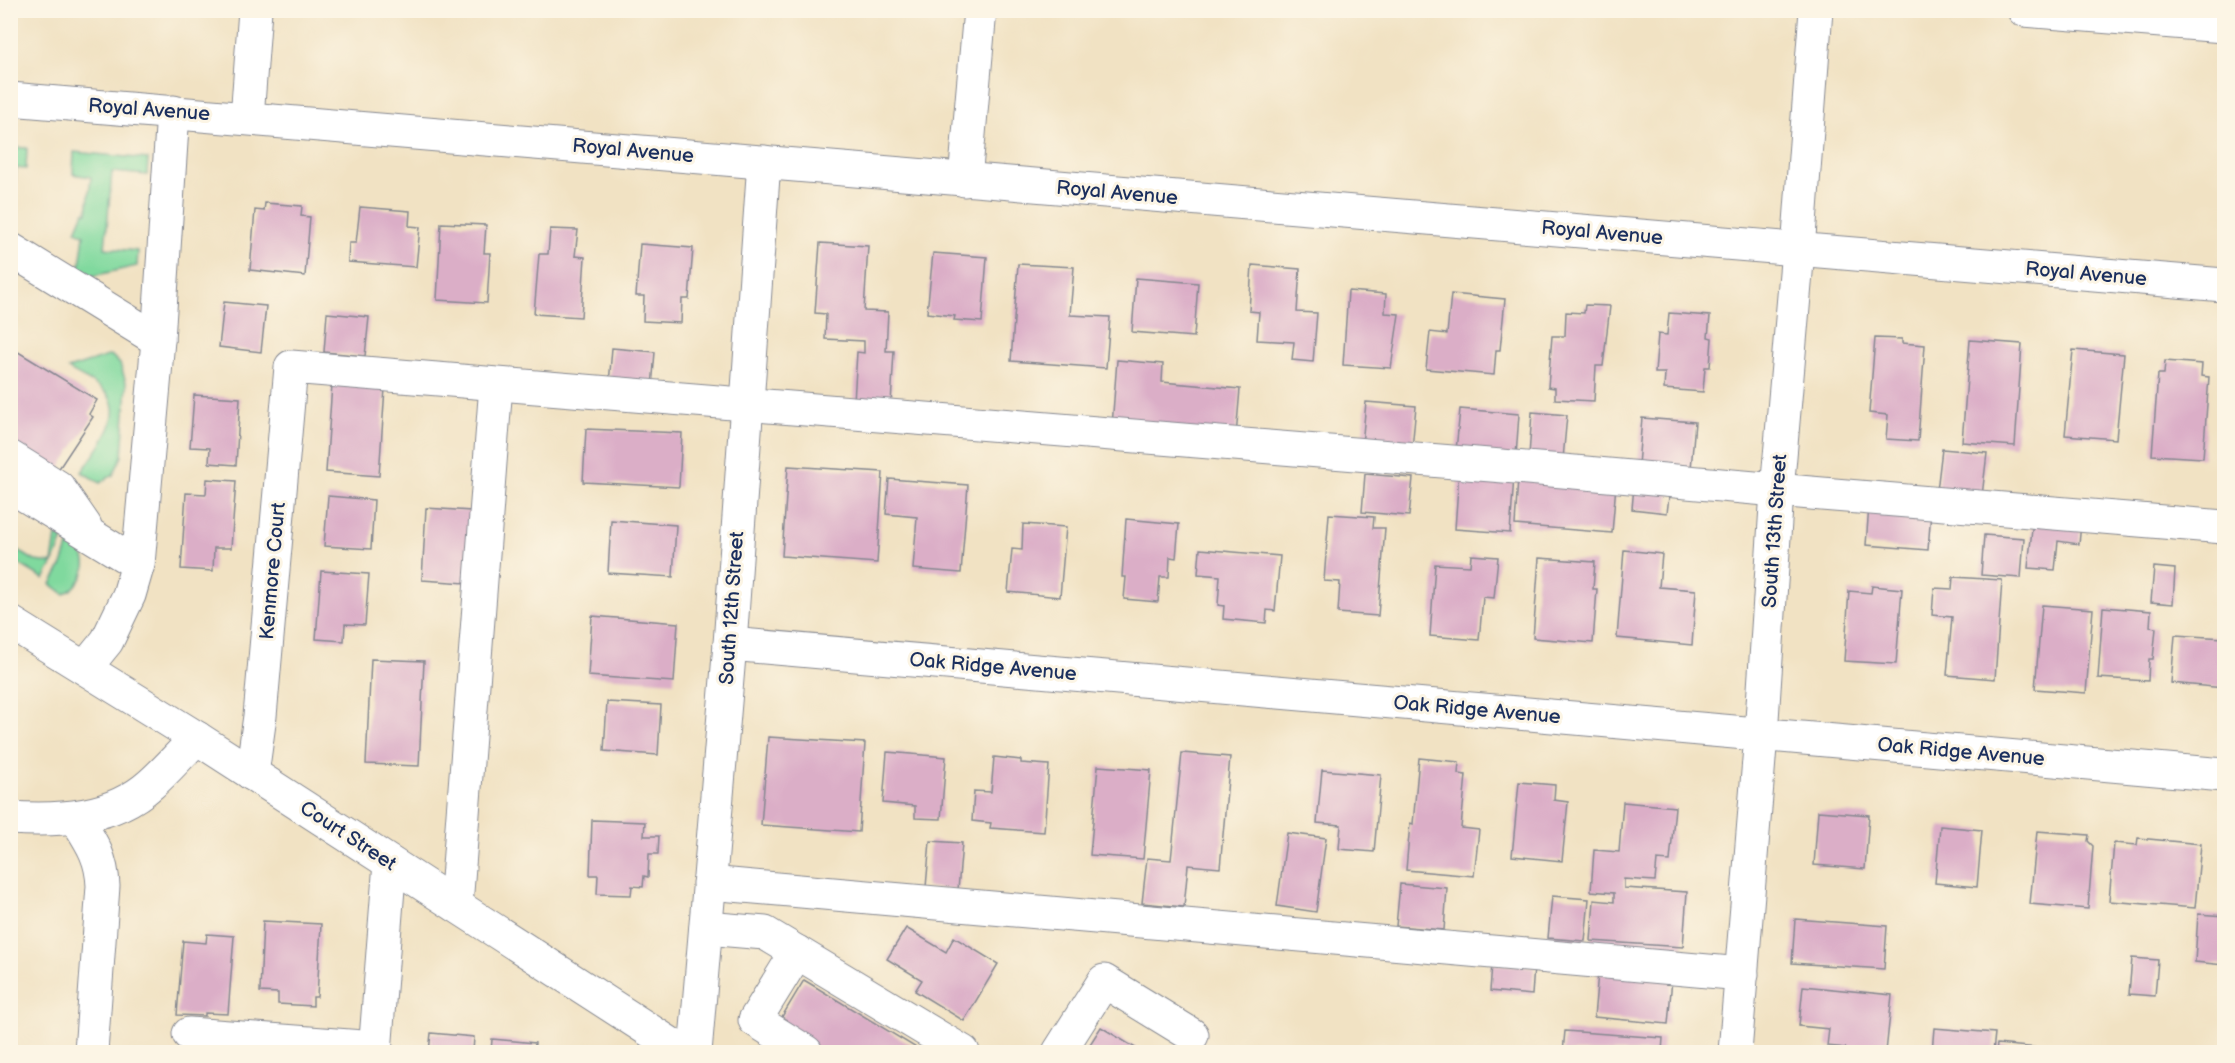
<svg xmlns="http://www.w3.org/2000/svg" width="2235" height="1063" viewBox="0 0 2235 1063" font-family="'Balsamiq Sans',sans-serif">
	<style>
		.green { fill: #80d99e; stroke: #4e847e; stroke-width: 1.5 }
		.building { fill: #dbaec7 }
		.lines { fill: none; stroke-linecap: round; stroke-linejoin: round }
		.minor-casing { stroke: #868890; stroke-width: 35 }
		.major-casing { stroke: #868890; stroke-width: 35 }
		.minor { stroke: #fff; stroke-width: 33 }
		.major { stroke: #fff; stroke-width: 33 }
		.labels { text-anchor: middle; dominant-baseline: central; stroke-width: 6; stroke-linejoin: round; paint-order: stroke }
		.street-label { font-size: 20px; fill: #1b2f5e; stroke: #fcf5e5 }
	</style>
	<rect width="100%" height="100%" fill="#fcf5e5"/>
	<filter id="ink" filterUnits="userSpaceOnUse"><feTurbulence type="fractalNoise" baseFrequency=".0167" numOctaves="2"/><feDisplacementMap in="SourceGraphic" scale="12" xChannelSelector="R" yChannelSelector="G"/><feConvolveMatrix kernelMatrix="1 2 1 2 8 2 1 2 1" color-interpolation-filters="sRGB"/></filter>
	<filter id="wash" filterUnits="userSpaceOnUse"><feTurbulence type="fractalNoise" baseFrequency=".008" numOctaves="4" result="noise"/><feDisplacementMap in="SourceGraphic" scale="24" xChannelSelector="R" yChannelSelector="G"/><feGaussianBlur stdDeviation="1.35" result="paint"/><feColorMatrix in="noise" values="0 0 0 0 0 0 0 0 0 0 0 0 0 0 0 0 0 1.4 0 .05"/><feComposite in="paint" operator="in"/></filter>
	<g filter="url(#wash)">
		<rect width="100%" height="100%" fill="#f1e2c3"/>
		<g class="green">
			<polygon points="10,147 27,148 26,169 16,168 14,191 11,189"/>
			<polygon points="74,152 148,159 147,175 112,172 105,248 138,251 137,266 93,276 79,273 84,235 76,231 84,212 87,213 91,177 73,174"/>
			<path d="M 111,355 L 120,364 L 127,385 L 122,456 L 113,475 L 100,483 L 82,472 C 94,453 127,417 107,394 C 97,383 80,377 68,369 Z"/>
			<polygon points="56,535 63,539 54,561 44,579 11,559 11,546 35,561 52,563"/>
			<path d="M 69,543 C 96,556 86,583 64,594 L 51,584 L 62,565 Z"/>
		</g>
		<g id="blocks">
			<g class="building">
				<polygon points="265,203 302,206 301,216 310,217 305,276 250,270 255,210 264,211"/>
				<polygon points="360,207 410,211 409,226 420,227 416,267 348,262 349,243 356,243"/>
				<polygon points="441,223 486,225 484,253 490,253 487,303 437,300"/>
				<polygon points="550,229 578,230 575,256 585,257 581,317 534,314 539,254 548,254"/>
				<polygon points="820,243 868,246 864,311 888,312 886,351 894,351 891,404 854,402 857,352 864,353 864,341 825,339 826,314 815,313"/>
				<polygon points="640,244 693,248 689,299 682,299 681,323 643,321 644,296 636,296"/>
				<polygon points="933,253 987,257 982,322 954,320 955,316 927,313"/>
				<polygon points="1018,264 1074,267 1070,315 1110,317 1106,368 1011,361"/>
				<polygon points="1252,265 1300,269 1297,312 1317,313 1313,362 1292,360 1294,342 1257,340 1259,312 1249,311"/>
				<polygon points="1136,278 1198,283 1194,337 1132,332"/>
				<polygon points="1348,291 1386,294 1385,313 1399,314 1391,368 1343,365"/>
				<polygon points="1451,294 1505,299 1500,350 1496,350 1494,375 1426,369 1430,332 1447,334"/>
				<polygon points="224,302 266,306 261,352 219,347"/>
				<polygon points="1585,305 1610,306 1603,366 1596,366 1594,401 1555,399 1555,388 1548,387 1552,336 1565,336 1566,312 1584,313"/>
				<polygon points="327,313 369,317 365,356 324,352"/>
				<polygon points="1669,313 1710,316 1708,337 1712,338 1710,367 1705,367 1703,392 1664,389 1665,373 1655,373 1658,334 1667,335"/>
				<polygon points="1875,338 1902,339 1902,343 1925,345 1918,441 1886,439 1888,415 1869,413"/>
				<polygon points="1970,340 2022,344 2015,446 1962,442"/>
				<polygon points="10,347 97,400 89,414 93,417 58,470 10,450"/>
				<polygon points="612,348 655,352 652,387 609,384"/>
				<polygon points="2073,350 2124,354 2116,439 2065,435"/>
				<polygon points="1117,360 1163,364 1162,382 1240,389 1236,436 1112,426"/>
				<polygon points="2165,361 2202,364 2201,376 2209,377 2203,458 2152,455 2158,374 2164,374"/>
				<polygon points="332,384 385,388 379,476 326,472"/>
				<polygon points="194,395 240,398 236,465 209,463 210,448 190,447"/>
				<polygon points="1366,402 1416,406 1412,449 1362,445"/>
				<polygon points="1460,409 1519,414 1516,456 1456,451"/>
				<polygon points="1532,412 1567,415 1563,459 1529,456"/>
				<polygon points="1642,418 1695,422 1691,469 1638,465"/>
				<polygon points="586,429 682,433 679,487 583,482"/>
				<polygon points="1942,449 1987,453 1982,496 1937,491"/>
				<polygon points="788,466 883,472 877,563 782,556"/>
				<polygon points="1459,472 1514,476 1510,533 1455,529"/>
				<polygon points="1365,474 1413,478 1409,516 1362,512"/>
				<polygon points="1518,478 1616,485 1612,533 1515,525"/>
				<polygon points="207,479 236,481 231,548 214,548 213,571 181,569 186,493 206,494"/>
				<polygon points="889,479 968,485 961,573 913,569 917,517 886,514"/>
				<polygon points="1634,486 1670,489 1667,513 1632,509"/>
				<polygon points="328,496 374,500 371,549 324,546"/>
				<polygon points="1869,506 1931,511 1928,550 1866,545"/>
				<polygon points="426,508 471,511 466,583 422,580"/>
				<polygon points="1329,514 1374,517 1373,528 1385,528 1378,616 1338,613 1340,582 1324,581"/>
				<polygon points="1126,519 1179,524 1176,558 1170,557 1169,577 1160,577 1158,602 1124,599 1126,577 1122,577"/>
				<polygon points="2033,519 2081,524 2079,544 2058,541 2055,570 2028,568"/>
				<polygon points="611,520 676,525 673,577 608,573"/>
				<polygon points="1023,524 1066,527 1060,597 1008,592 1012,549 1022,550"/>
				<polygon points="1984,535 2024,538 2021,578 1981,575"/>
				<polygon points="1200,549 1280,556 1275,611 1267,610 1266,623 1223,619 1224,606 1218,605 1220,576 1198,574"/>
				<polygon points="1624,550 1662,554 1659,587 1696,590 1692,645 1617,638"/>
				<polygon points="1471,555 1498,557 1494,598 1483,597 1479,640 1430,636 1435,564 1470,566"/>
				<polygon points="1539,558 1595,562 1593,589 1597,589 1593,643 1533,638"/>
				<polygon points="2154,567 2175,569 2173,604 2151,602"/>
				<polygon points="321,571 369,574 365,625 345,624 344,641 316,639"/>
				<polygon points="1953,577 2002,580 1995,679 1947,675 1952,617 1932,615 1934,588 1952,589"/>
				<polygon points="1872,586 1902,589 1896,664 1844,661 1849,591 1871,593"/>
				<polygon points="2042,605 2093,609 2086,693 2035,689"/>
				<polygon points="2103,607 2151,611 2150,627 2156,628 2153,659 2149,659 2148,681 2098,678"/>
				<polygon points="592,616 678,623 674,682 588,676"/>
				<polygon points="2175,635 2224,638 2224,688 2171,683"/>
				<polygon points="371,659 424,661 419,766 366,764"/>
				<polygon points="607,702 661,705 658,755 604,751"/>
				<polygon points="768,737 865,743 859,832 761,825"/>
				<polygon points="887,752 946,757 941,819 915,818 915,806 883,803"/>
				<polygon points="1182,753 1230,757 1220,868 1188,865 1184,907 1142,903 1147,858 1171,860"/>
				<polygon points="994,757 1021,760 1021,763 1049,765 1044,832 990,828 991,823 972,821 974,791 991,792"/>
				<polygon points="1419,758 1459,762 1458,774 1466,775 1461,828 1479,830 1474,876 1406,870 1410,823 1413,824"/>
				<polygon points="1098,766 1151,770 1143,859 1090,855"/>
				<polygon points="1322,770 1381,775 1374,852 1339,849 1341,825 1317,823"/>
				<polygon points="1519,782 1555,785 1554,800 1568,802 1562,861 1512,856"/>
				<polygon points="1623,802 1675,807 1670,861 1657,860 1655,881 1624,879 1624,888 1687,892 1683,947 1591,941 1594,900 1614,902 1614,893 1591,891 1594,850 1619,852"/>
				<polygon points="1818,811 1869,815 1865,869 1814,865"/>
				<polygon points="592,820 645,822 644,836 659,836 658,854 649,854 648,877 644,876 643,887 632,886 631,895 597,894 598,875 590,875"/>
				<polygon points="1940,826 1982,830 1977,887 1935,883"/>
				<polygon points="2037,831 2089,835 2088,841 2093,846 2088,909 2030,904"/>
				<polygon points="1287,833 1326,838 1316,912 1277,906"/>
				<polygon points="2138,838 2201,844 2195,908 2109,901 2114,843 2137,845"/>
				<polygon points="930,841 962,843 958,890 926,887"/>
				<polygon points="1400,884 1447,888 1444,930 1396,926"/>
				<polygon points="1552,896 1589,899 1585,941 1548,938"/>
				<polygon points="2198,914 2224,916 2224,965 2195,962"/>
				<polygon points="1795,919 1887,926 1884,969 1792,963"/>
				<polygon points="263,921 321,924 317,997 313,997 313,1006 278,1004 278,993 260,992"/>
				<polygon points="906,928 946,952 954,937 998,964 964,1021 915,991 922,980 887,959"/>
				<polygon points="207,934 234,936 228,1014 205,1013 205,1016 177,1015 183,941 206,943"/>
				<polygon points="2132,958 2158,960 2155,996 2129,994"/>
				<polygon points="1492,964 1534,967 1532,995 1490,991"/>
				<polygon points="1598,973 1672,979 1668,1024 1594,1017"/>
				<polygon points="804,980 923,1052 822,1052 777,1025"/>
				<polygon points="1803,986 1892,995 1886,1052 1846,1052 1846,1048 1827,1046 1829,1029 1799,1026"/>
				<polygon points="1101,1027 1142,1052 1085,1052"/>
				<polygon points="1934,1028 1995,1033 1993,1052 1932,1052"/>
				<polygon points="1565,1031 1663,1038 1662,1052 1563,1052"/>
				<polygon points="431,1033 474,1037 473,1052 429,1052"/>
				<polygon points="492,1039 535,1043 534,1052 491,1052"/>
				<polygon points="1997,1044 2050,1049 2050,1052 1996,1052"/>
			</g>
		</g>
	</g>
	<g filter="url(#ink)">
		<use href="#blocks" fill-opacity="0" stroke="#868890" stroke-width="1.5"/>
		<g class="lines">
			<g class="minor-casing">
				<g id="minor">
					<polyline points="2024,10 2224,26"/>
					<polyline points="10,99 2224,285"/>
					<polyline points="247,118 255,10"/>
					<polyline points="965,180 980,10"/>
					<polyline points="10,249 158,340"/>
					<polyline points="10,457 58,487 85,526"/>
					<polyline points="10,486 138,564"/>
					<polyline points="730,644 2224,775"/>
					<polyline points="85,668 107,641 129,595 138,564 158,340 173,112"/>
					<polyline points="252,774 260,716 291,367 1563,471 1822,494 2224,527"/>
					<path d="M 10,818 C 60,821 112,819 151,784 C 167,770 181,753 197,738"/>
					<path d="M 76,818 C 91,842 102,857 103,886 L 91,1052"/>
					<polyline points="709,883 1742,974"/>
					<polyline points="456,905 496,385"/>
					<polyline points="706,928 765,933 963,1052"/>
					<polyline points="797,952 755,1020 806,1052"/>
					<polyline points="189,1034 376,1048"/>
					<polyline points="375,1052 390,863"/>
					<polyline points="695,1052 730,644 764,162"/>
					<polyline points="1059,1052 1104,981 1192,1035"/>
					<polyline points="1735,1052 1761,735 1777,491 1798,250 1816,10"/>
				</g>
			</g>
			<g class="major-casing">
				<polyline id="major" points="10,622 197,738 683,1052"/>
			</g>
			<use href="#minor" class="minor"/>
			<use href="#major" class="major"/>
		</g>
	</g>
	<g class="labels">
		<g class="street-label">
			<text transform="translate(149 110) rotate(4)">Royal Avenue</text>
			<text transform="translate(633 151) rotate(5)">Royal Avenue</text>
			<text transform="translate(1117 193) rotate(5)">Royal Avenue</text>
			<text transform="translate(1602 233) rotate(5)">Royal Avenue</text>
			<text transform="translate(2086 274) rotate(5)">Royal Avenue</text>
			<text transform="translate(1775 531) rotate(-86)">South 13th Street</text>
			<text transform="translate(273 571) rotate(-85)">Kenmore Court</text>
			<text transform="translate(732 608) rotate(-86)">South 12th Street</text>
			<text transform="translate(993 667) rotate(5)">Oak Ridge Avenue</text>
			<text transform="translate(1477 710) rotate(5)">Oak Ridge Avenue</text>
			<text transform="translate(1961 752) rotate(5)">Oak Ridge Avenue</text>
			<text transform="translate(348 836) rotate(33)">Court Street</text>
		</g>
	</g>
	<rect width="2235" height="1063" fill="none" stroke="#fcf5e5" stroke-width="36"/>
</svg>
